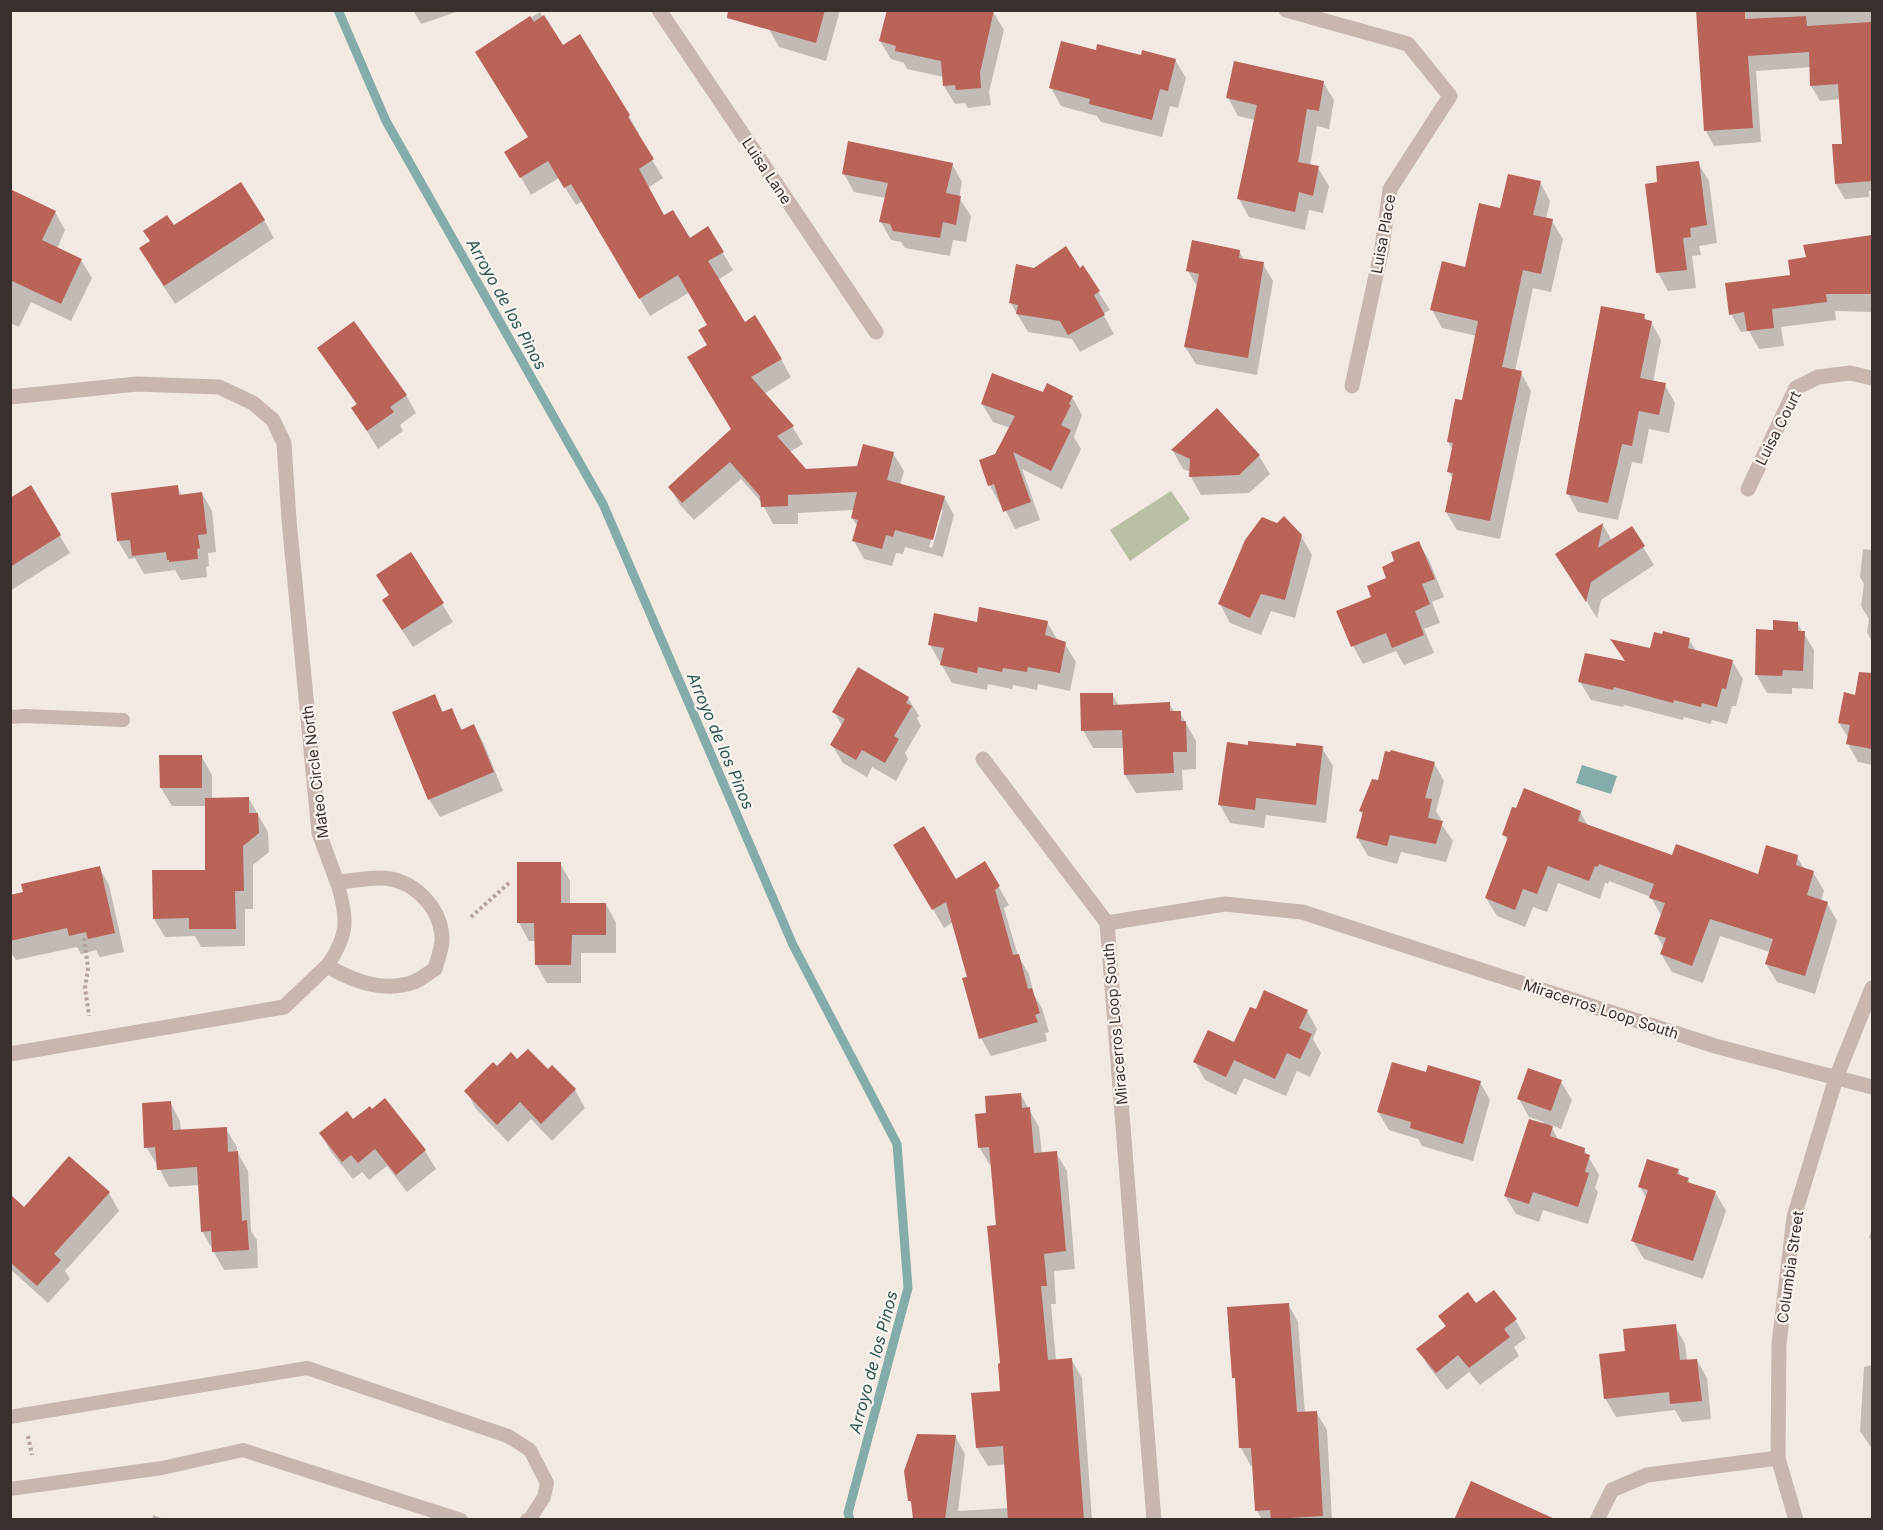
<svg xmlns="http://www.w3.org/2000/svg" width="1883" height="1530" viewBox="0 0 1883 1530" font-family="Inter,sans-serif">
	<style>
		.green { fill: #bac0a4 }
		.water { fill: #84aca8 }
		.shadow { fill: #0003; fill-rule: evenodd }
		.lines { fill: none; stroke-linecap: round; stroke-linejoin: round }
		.stream { stroke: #84aca8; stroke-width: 9 }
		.building { fill: #ba6359 }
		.path { stroke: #b5a19a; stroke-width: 4; stroke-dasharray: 3 3; stroke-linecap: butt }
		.lane { stroke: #c9b7af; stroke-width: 14 }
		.street { stroke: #c9b7af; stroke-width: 15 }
		.labels { text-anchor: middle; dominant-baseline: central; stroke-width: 4.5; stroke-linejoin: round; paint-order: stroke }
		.street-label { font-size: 15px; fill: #392f2d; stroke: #f9f3ef }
		.water-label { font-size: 16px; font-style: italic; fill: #265653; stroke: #f9f3ef }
	</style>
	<rect width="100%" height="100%" fill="#f2e9e3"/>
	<polygon class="green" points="1171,491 1190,519 1130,561 1110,530"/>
	<polygon class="water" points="1582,765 1617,776 1611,794 1576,783"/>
	<g class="shadow">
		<polygon points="413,10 462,10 421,24"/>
		<polygon points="763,10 840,10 826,61 779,47 769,29"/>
		<polygon points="1697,10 1872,10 1872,190 1869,191 1869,197 1845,199 1836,184 1844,145 1841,99 1820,101 1811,86 1811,67 1756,71 1761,142 1714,146 1706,131"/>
		<path d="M 540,12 L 562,47 L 629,116 L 639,134 L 637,135 L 663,178 L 648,188 L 664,217 L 689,240 L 708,229 L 733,270 L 718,280 L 744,324 L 781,359 L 791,377 L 764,394 L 792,426 L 803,444 L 790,452 L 806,470 L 858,468 L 893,453 L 904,471 L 900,486 L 944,497 L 954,515 L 943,557 L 905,547 L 903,554 L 896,553 L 892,566 L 864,559 L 854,541 L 858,527 L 852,518 L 854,510 L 798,513 L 798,524 L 773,524 L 762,503 L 741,479 L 694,520 L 680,505 L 670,487 L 733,436 L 709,345 L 709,325 L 690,292 L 650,316 L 583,201 L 576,205 L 559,178 L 531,195 L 506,152 L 530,138 L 477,52 ZM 940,510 L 943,510 L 932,548 L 929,547 Z"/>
		<polygon points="993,12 1004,30 989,92 991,105 968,108 965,103 955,104 944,86 944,77 907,69 904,63 891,59 880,41"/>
		<polygon points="1097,52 1175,60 1186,78 1178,108 1170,106 1162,137 1101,122 1097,116 1061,106 1051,88"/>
		<polygon points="1323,82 1334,100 1329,129 1317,126 1310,166 1318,168 1329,186 1323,213 1309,210 1305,230 1249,217 1239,199 1255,120 1238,116 1228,98"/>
		<polygon points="1698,163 1709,181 1717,243 1699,246 1701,255 1692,256 1696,288 1668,291 1658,273 1659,184"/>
		<polygon points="952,164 962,182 959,198 971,216 966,242 953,240 950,256 905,248 901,242 891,240 881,222 886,198 854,192 844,174"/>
		<polygon points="1540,182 1550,201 1546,219 1552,221 1563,239 1551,292 1533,288 1515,371 1521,373 1531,391 1500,539 1457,530 1446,512 1453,479 1449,472 1453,450 1448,442 1463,402 1477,336 1442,328 1432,310 1466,268 1502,210"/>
		<polygon points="10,191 55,212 65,230 57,249 81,260 92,278 71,321 31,302 19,327 10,323"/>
		<polygon points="264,220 274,238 175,304 151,267 174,227"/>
		<polygon points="1239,251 1245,261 1263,264 1273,281 1257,375 1196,364 1185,347 1198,288 1188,271"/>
		<polygon points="1847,267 1872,267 1872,312 1835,311 1836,320 1781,327 1784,346 1759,349 1749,331 1741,332 1731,314"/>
		<polygon points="1083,268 1110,310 1103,314 1114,334 1080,352 1072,339 1028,332 1010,302 1034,269 1080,270"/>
		<polygon points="1644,316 1647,321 1651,322 1661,340 1653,382 1665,385 1675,403 1669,433 1649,429 1642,464 1632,462 1618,520 1578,512 1568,494"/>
		<polygon points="319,348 406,395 416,413 400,425 403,431 378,449 353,409 357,405"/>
		<polygon points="1044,393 1072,397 1082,415 1074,437 1081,449 1062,489 1022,469 1040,520 1015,529 1002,503 1000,504 990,486 981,460 996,455 1010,428 993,422 982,404"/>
		<polygon points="1173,451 1259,456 1270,474 1249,493 1201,495 1191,477 1191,472 1183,469"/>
		<polygon points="177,486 182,496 202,493 212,511 216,552 208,553 209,566 206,567 207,577 181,580 175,570 144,574 135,558 129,559 118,541 113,494"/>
		<polygon points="31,487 70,553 10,591 10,500"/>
		<polygon points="1603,525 1612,541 1631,528 1654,565 1601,600 1597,618 1557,554"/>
		<polygon points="1301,536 1312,555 1295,618 1271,611 1261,635 1230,623 1220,604"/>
		<polygon points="1418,542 1429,560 1444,597 1432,602 1440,623 1424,629 1434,653 1404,665 1396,651 1363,664 1353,646 1338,612 1373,597 1388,579 1396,562"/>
		<polygon points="1863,549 1872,550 1872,642 1867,632 1869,619 1861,606 1864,584 1860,577"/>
		<polygon points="442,604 453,622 413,647 394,618"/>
		<polygon points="1047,622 1058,641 1065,644 1076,662 1070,691 1038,684 1037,690 1013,685 1012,689 988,684 987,690 952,683 930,645 978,624"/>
		<polygon points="1797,623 1814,650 1813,689 1792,688 1792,694 1767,693 1756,674"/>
		<polygon points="1689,640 1697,652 1732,661 1743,679 1736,706 1732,706 1727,724 1712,720 1711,724 1684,717 1683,720 1624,705 1623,707 1591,700 1580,682 1626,663 1651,650"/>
		<polygon points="1112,694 1119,706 1169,703 1175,713 1180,713 1196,741 1196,769 1182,770 1183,790 1136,793 1125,775 1124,748 1093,748 1083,730"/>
		<polygon points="1845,694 1872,700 1872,765 1858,762 1848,744 1849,739 1839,723"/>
		<polygon points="434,696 444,713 451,710 463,731 474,726 484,744 503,791 440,817 429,799"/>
		<polygon points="908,698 919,716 917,718 921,726 905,753 908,759 896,781 872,767 867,777 843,763 832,745 843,727 834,712"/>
		<polygon points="1249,747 1322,748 1333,766 1326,823 1266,815 1264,828 1230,823 1220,805"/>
		<polygon points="202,757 212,775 212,799 249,799 268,832 269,852 253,865 253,909 245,909 245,946 201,947 195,936 165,937 154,919 207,871 206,806 172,806 161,788"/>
		<polygon points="1434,763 1444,781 1436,811 1441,819 1440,822 1453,841 1446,862 1401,852 1397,864 1368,856 1357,837 1363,816 1360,811 1379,782"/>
		<polygon points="1580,812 1589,827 1673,857 1759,876 1797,857 1805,870 1813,872 1824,891 1821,901 1827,903 1837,921 1815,994 1777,982 1766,964 1770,952 1720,936 1703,983 1672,972 1661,954 1664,948 1656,934 1662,917 1651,897 1609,881 1608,884 1605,883 1600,899 1558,883 1547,912 1533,907 1525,927 1497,916 1486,898 1508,842 1504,835"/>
		<polygon points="895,845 955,881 985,863 1009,905 1004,908 1018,956 1029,974 1034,995 1042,1008 1049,1032 1045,1033 1047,1041 991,1056 981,1038 969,978 953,922 944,928"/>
		<polygon points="560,863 570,881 570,904 606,904 616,923 616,953 581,953 581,983 547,983 536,964 536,941 529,941 519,923"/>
		<polygon points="99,867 109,885 124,952 100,957 96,950 81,954 77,947 16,960 10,951 10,896"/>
		<polygon points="1257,1011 1307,1011 1317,1029 1313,1039 1321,1053 1310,1077 1297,1071 1286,1096 1244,1078 1236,1095 1205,1080 1195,1062 1235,1044"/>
		<polygon points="517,1061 548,1072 552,1067 575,1090 585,1108 552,1141 531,1119 508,1142 476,1109 466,1091 497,1068"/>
		<polygon points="1427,1074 1480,1082 1490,1100 1473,1161 1422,1146 1418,1139 1389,1130 1378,1112"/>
		<polygon points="1561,1082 1572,1100 1561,1129 1550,1124 1559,1141 1584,1149 1599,1175 1595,1188 1598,1192 1588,1224 1543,1210 1539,1222 1516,1214 1505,1196 1544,1122 1529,1117 1519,1099"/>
		<polygon points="1021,1095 1039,1127 1042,1154 1056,1153 1067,1171 1075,1269 1054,1271 1056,1304 1051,1304 1056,1361 1071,1359 1082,1378 1092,1520 914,1520 913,1507 910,1501 955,1436 965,1454 958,1511 1009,1508 1006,1464 988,1466 977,1448 1002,1392 998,1226 992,1165 990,1165 979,1147 988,1115"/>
		<polygon points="385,1100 425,1151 436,1169 407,1192 387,1166 369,1180 362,1172 353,1179 331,1152 321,1134 372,1111"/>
		<polygon points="170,1102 180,1121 181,1131 226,1129 237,1147 237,1152 248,1171 251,1231 257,1240 258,1268 224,1270 202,1231 199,1185 169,1187 158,1166 146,1147"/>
		<polygon points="1678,1170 1682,1178 1688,1179 1691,1185 1715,1192 1726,1211 1703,1279 1644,1259 1633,1241 1647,1199 1640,1187"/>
		<polygon points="109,1193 119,1211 65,1271 70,1279 48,1303 10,1269 10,1199 24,1209"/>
		<polygon points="1872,1229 1872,1242 1869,1237"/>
		<polygon points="1288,1304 1298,1322 1305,1413 1316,1412 1327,1430 1332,1520 1262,1520 1257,1511 1254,1466 1251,1466 1241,1448 1237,1383 1234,1377"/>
		<polygon points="1476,1305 1515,1320 1526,1338 1514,1347 1519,1356 1480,1385 1469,1372 1447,1390 1429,1367 1418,1349 1446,1327 1440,1317"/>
		<polygon points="1675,1326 1685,1344 1687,1361 1697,1360 1707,1378 1711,1419 1682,1422 1675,1410 1616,1417 1605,1398"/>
		<polygon points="1872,1365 1872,1449 1860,1431 1864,1367"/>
		<polygon points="153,1515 167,1520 152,1520"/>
	</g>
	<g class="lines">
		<polyline class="stream" points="338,10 386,121 603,504 793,945 897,1144 908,1288 848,1513 850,1520"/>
	</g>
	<g class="building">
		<polygon points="728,10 825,10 816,43 727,18"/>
		<polygon points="887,10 994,10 980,73 981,88 956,90 955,85 943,86 941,61 895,51 896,46 879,41"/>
		<polygon points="1696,10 1745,10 1745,19 1806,16 1807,26 1872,22 1872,181 1835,184 1832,144 1842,144 1838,84 1810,86 1809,52 1748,56 1753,128 1704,131"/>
		<polygon points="544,15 563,45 580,34 630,115 628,117 654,159 639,169 664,215 673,210 690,238 708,226 724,252 708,261 745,322 755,315 782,359 751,377 794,426 777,436 806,469 857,466 863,444 894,452 887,480 945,496 933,540 895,530 893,537 886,535 882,549 852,541 858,520 851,518 857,492 788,495 788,506 761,507 760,496 730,462 682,503 668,487 731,429 687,357 707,345 698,330 707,325 678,275 639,299 571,184 564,188 548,161 520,178 504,152 528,137 475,52 530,16 534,22"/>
		<polygon points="1061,41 1096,50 1097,44 1141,55 1142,50 1176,59 1168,91 1160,89 1152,120 1089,104 1090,99 1049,88"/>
		<polygon points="1234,61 1324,81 1319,111 1307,109 1298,162 1319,166 1313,196 1299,192 1295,212 1237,199 1257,105 1226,98"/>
		<polygon points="848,141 953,163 946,193 961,196 956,225 943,222 940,238 893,231 890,224 879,222 888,183 842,174"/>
		<polygon points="1699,161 1707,225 1690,228 1691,237 1683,238 1687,270 1656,273 1645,184 1657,182 1656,166"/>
		<polygon points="1508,174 1541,181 1533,215 1553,219 1541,274 1523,270 1502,367 1522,371 1490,521 1445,512 1453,473 1447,472 1453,443 1447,442 1455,399 1462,400 1478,321 1430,310 1442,261 1465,267 1479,203 1500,208"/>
		<polygon points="241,182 265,220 164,286 139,248 150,241 143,231 167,215 174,225"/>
		<polygon points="10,189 56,211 42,240 82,259 61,304 10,280"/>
		<polygon points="1872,235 1872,294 1826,294 1827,302 1772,309 1774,328 1747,331 1744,312 1729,315 1725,283 1790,275 1788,260 1806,257 1803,245"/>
		<polygon points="1192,240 1240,250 1239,258 1264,262 1248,358 1184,347 1199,274 1186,271"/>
		<polygon points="1066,246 1080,268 1083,265 1100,291 1094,295 1105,315 1068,335 1060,321 1016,314 1018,305 1009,303 1016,264 1034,268"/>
		<polygon points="1601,306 1645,314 1644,319 1652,321 1640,378 1666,383 1659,415 1639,411 1632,446 1622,444 1608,503 1566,494"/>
		<polygon points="354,321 407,395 390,407 394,412 367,431 351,408 357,404 317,348"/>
		<polygon points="992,373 1043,392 1047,383 1073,396 1069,404 1071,405 1061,425 1071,430 1051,471 1013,452 1031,502 1003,512 994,484 988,486 979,460 995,454 1015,416 981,404"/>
		<polygon points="1217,408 1260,455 1239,475 1189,477 1190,459 1171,450"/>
		<polygon points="31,485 61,535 10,567 10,498"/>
		<polygon points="178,485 179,495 202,492 207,534 198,535 200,548 197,549 198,559 169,562 169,560 167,560 166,552 132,556 130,540 117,541 111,493"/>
		<polygon points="1284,516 1302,535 1285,600 1261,594 1250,618 1218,604 1245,540 1262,517 1277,523"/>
		<polygon points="1603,523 1598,548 1632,526 1645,546 1591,582 1586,602 1555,554"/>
		<polygon points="1419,541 1435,579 1422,584 1430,604 1415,611 1424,635 1392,648 1386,633 1351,647 1336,611 1371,597 1367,586 1386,578 1382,567 1394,561 1391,552"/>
		<polygon points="411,552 444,603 402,630 382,600 389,595 376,575"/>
		<polygon points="979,607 1048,621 1045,635 1066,642 1060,673 1028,667 1027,672 1003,668 1002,672 978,667 977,673 940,665 944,648 928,645 934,613 977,622"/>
		<polygon points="1773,620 1798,622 1798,631 1805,631 1803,671 1783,670 1782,676 1755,675 1756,629 1773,630"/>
		<polygon points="1663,631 1690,638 1688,648 1733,660 1726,689 1722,688 1717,707 1702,703 1701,707 1674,700 1673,703 1614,687 1613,690 1578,682 1585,653 1625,661 1610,639 1650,648 1654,632 1662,634"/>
		<polygon points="858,667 909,697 906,703 912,706 894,736 899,739 885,763 862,750 856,760 830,745 845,719 832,712"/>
		<polygon points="1859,672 1872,673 1872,749 1846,744 1850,725 1838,723 1844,692 1855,695"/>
		<polygon points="1080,693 1113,693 1113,705 1170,702 1170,711 1181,711 1181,721 1186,721 1187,752 1173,752 1174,773 1124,775 1122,730 1081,731"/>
		<polygon points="435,694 442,712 452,708 461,730 474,724 494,772 428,800 392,712"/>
		<polygon points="1248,741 1296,746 1296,743 1323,746 1316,805 1256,798 1255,810 1218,805 1227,742 1248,745"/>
		<polygon points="1391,750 1435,762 1425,798 1432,799 1428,818 1443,821 1436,844 1390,835 1387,846 1356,838 1363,812 1359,811 1372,779 1378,780 1385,751 1390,752"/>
		<polygon points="159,755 202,755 202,788 160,788"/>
		<polygon points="1524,788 1581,811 1578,821 1672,855 1676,844 1758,874 1766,845 1798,855 1796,865 1814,871 1807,895 1828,902 1805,976 1765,964 1773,939 1710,919 1692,966 1660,954 1666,938 1654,934 1665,903 1649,898 1654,884 1599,864 1598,867 1595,866 1589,881 1548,866 1537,894 1523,889 1515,910 1485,898 1508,837 1502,835 1512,807 1516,808"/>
		<polygon points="249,797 249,813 258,813 259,833 243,846 244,891 235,891 236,929 189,929 189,918 153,919 152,870 205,870 205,798"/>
		<polygon points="924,826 956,879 985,861 1000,886 995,890 1013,955 1019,954 1028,989 1032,988 1040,1013 1035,1015 1038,1022 979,1039 962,978 967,977 946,902 932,910 893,845"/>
		<polygon points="517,862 561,862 561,903 606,903 606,935 572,935 571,965 535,965 534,923 517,923"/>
		<polygon points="100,866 115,933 88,939 86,932 69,936 67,928 10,941 10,895 23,892 21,884"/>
		<polygon points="1264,990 1308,1010 1299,1028 1312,1034 1300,1059 1287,1053 1275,1079 1234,1060 1226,1077 1193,1062 1208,1030 1234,1042 1250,1007 1256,1009"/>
		<polygon points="528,1049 548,1069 552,1065 576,1089 541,1124 520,1102 497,1125 464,1091 493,1062 497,1066 511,1052 517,1059"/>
		<polygon points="1392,1062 1426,1072 1428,1065 1481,1081 1463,1144 1410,1128 1411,1122 1377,1112"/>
		<polygon points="1528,1068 1562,1080 1551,1111 1517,1099"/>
		<polygon points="1021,1093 1022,1108 1030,1107 1034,1153 1057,1151 1066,1251 1044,1254 1047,1286 1041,1286 1048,1360 1072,1358 1084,1520 1008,1520 1003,1446 976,1448 971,1393 1000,1391 998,1364 1000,1363 987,1226 996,1225 989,1147 978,1148 975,1114 986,1113 985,1096"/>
		<polygon points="385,1098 426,1150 396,1175 375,1149 358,1163 351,1155 342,1162 319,1133 347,1111 353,1119 370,1106 372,1109"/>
		<polygon points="171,1101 173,1130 227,1127 228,1152 238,1151 242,1221 247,1220 249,1250 212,1252 211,1231 201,1232 197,1167 157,1170 155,1147 144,1148 142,1103"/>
		<polygon points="1529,1119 1553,1126 1550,1136 1585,1148 1584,1153 1590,1155 1585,1172 1589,1173 1578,1207 1533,1192 1529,1204 1504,1196"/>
		<polygon points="69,1156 110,1192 54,1254 61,1260 37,1286 10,1262 10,1194 24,1207"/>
		<polygon points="1647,1159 1679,1169 1677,1174 1689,1178 1687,1182 1716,1191 1693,1261 1631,1241 1648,1190 1638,1187"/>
		<polygon points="1494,1290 1517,1319 1504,1329 1510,1337 1469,1368 1458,1355 1436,1373 1416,1349 1446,1326 1438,1316 1468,1292 1476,1303"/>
		<polygon points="1289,1303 1297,1412 1317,1411 1323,1516 1271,1519 1270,1510 1255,1511 1251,1448 1239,1448 1235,1378 1232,1378 1227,1307"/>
		<polygon points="1676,1324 1680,1360 1697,1359 1702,1401 1670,1404 1669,1392 1604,1399 1599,1354 1625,1351 1623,1329"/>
		<polygon points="917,1434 956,1435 945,1520 913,1520 911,1501 908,1501 904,1471"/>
		<polygon points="1471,1481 1557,1520 1454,1520"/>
	</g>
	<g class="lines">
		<g class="path">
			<polyline points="471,917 510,882"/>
			<polyline points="84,938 88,968 85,988 89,1016"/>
			<polyline points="28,1436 32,1455"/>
		</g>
		<g class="lane">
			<polyline points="10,717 25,716 123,720"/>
			<path d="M 327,966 C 349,934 348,919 337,882"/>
			<polyline points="10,1417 307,1368 508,1436 530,1450 547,1483 544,1497 530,1519 527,1520"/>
			<polyline points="10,1489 162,1468 243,1450 461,1520"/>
		</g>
		<g class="street">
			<polyline points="659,10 876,332"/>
			<polyline points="1286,10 1408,44 1450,96 1390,189 1382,248 1352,386"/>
			<path d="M 10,397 L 137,384 L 219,387 L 253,403 L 273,420 L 284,443 L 289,520 L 319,833 L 337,882 C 351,881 366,878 380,878 C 412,878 440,906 442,937 C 443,947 437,960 435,969 C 428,973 421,979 414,982 C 383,993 353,981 327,966 L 284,1007 L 10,1054"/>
			<polyline points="1748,489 1796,388 1818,377 1850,373 1872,378"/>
			<polyline points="983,759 1107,923"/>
			<polyline points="1107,923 1225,904 1302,912 1715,1046 1872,1087"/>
			<polyline points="1107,923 1154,1520"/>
			<polyline points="1597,1520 1612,1490 1647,1475 1778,1458"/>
			<polyline points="1796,1520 1778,1458 1779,1344 1794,1217 1836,1078 1872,988"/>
		</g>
	</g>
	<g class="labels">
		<g class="street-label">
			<text transform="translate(767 171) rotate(56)">Luisa Lane</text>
			<text transform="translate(1383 234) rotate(-80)">Luisa Place</text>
			<text transform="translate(1778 428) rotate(-63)">Luisa Court</text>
			<text transform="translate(315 772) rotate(-97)">Mateo Circle North</text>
			<text transform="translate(1601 1009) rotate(18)">Miracerros Loop South</text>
			<text transform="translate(1115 1024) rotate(-95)">Miracerros Loop South</text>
			<text transform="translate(1790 1267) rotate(-82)">Columbia Street</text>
		</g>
		<g class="water-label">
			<text transform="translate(507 304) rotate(61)">Arroyo de los Pinos</text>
			<text transform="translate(721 741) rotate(67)">Arroyo de los Pinos</text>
			<text transform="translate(873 1362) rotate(-75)">Arroyo de los Pinos</text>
		</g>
	</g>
	<rect width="1883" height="1530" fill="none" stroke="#392f2d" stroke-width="24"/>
</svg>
